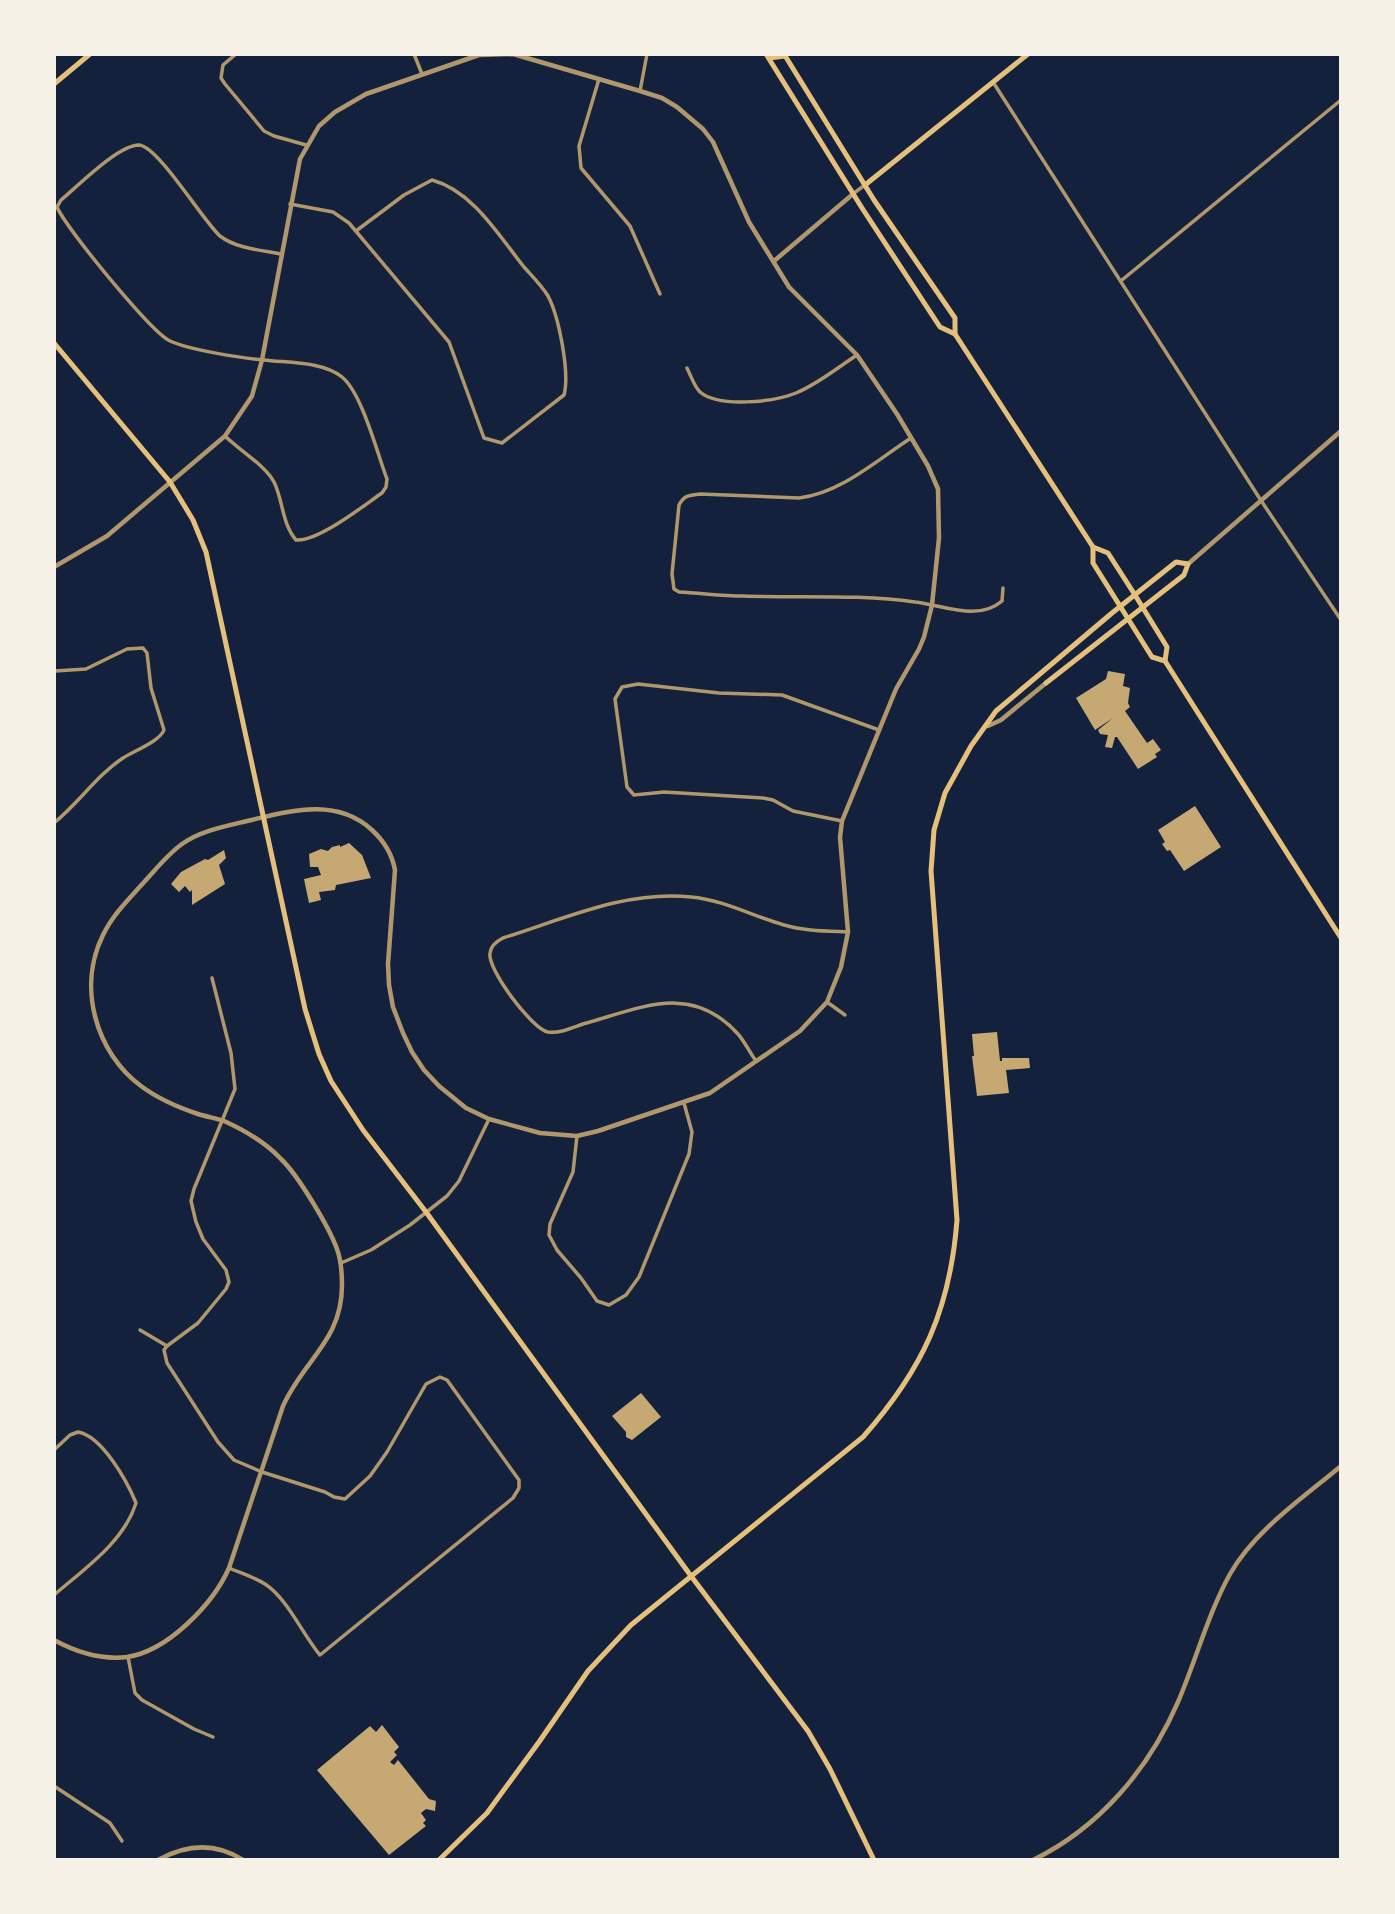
<svg xmlns="http://www.w3.org/2000/svg" width="1395" height="1914" viewBox="0 0 1395 1914" font-family="Inter,sans-serif">
	<style>
		.building { fill: #c6a872 }
		.lines { fill: none; stroke-linecap: round; stroke-linejoin: round }
		.minor { stroke: #b1986c; stroke-width: 3.5 }
		.tertiary { stroke: #b1986c; stroke-width: 4.5 }
		.secondary { stroke: #e5c07b; stroke-width: 5 }
		.primary { stroke: #e5c07b; stroke-width: 5 }
	</style>
	<rect width="100%" height="100%" fill="#14213d"/>
	<g class="building">
		<polygon points="1108,671 1125,674 1123,686 1130,688 1128,703 1130,707 1125,711 1147,743 1153,739 1161,750 1155,754 1157,757 1138,769 1117,737 1115,737 1112,748 1105,747 1108,735 1100,734 1098,730 1113,718 1095,730 1076,698 1106,679"/>
		<polygon points="1195,806 1221,847 1184,871 1170,850 1167,851 1162,844 1165,842 1158,830"/>
		<polygon points="349,843 362,855 371,878 336,885 335,890 319,892 321,900 309,903 304,879 321,875 318,867 310,867 309,854 321,849 328,851 332,847 340,845 340,847"/>
		<polygon points="224,850 226,858 219,865 225,884 192,905 192,890 190,892 185,886 179,892 171,884 181,872 205,859 208,860"/>
		<polygon points="997,1032 1000,1061 1002,1061 1002,1058 1029,1058 1030,1068 1006,1070 1009,1093 977,1096 972,1056 974,1056 972,1034"/>
		<polygon points="641,1393 661,1417 632,1440 626,1437 626,1432 612,1416"/>
		<polygon points="382,1725 399,1747 394,1752 397,1755 390,1762 394,1765 398,1760 429,1799 436,1801 435,1811 426,1809 421,1813 426,1820 423,1823 426,1826 389,1855 317,1770 370,1726 376,1732"/>
	</g>
	<g class="lines">
		<g class="minor">
			<polyline points="236,54 223,65 221,78 225,84 264,131 274,136 306,145"/>
			<polyline points="414,54 422,74"/>
			<polyline points="599,79 579,146 581,168 630,226 660,294"/>
			<polyline points="993,82 1260,499 1341,620"/>
			<polyline points="640,91 647,54"/>
			<polyline points="854,193 865,185"/>
			<path d="M 290,204 L 333,212 L 349,223 L 449,342 L 484,438 L 502,443 L 564,395 C 570,373 559,317 548,296 C 542,286 532,276 524,267 C 499,236 473,191 432,180 L 404,195 L 356,231"/>
			<polyline points="1122,280 1341,100"/>
			<path d="M 687,368 C 691,376 694,386 700,392 C 719,408 774,402 796,393 C 818,384 837,368 857,355"/>
			<path d="M 225,436 C 238,449 266,466 274,482 C 283,500 282,524 296,540 C 318,542 363,506 382,493 L 386,487 L 387,479 C 377,453 362,393 342,377 C 322,361 287,363 264,360 C 241,358 190,350 170,341 C 151,332 65,227 57,207 L 61,200 C 78,186 118,145 139,145 C 158,146 203,221 220,236 C 237,249 262,250 281,254"/>
			<path d="M 911,438 C 877,460 841,493 799,498 L 700,494 C 690,495 684,495 679,505 L 672,574 L 674,589 L 679,592 C 701,593 722,596 743,596 C 801,598 858,594 915,602 C 943,605 978,622 1002,601 L 1003,588"/>
			<polyline points="842,821 793,811 773,800 763,798 664,792 634,795 627,787 615,699 622,687 638,684 719,693 782,695 879,730"/>
			<path d="M 54,823 C 79,803 96,776 123,758 C 134,751 160,741 164,730 L 151,688 L 147,653 L 143,648 L 127,649 L 86,669 L 55,671"/>
			<polyline points="827,1002 845,1015"/>
			<path d="M 756,1061 C 750,1053 745,1042 738,1034 C 693,984 645,1006 590,1022 C 577,1025 562,1034 548,1032 C 532,1029 487,969 490,953 C 491,945 497,941 503,938 C 564,919 626,890 691,897 C 724,900 752,916 784,925 C 804,931 827,931 848,932"/>
			<polyline points="577,1136 573,1172 550,1224 549,1235 557,1250 581,1278 597,1301 609,1305 626,1295 639,1277 689,1154 692,1132 684,1103"/>
			<polyline points="341,1263 371,1250 410,1225 447,1196 459,1181 489,1119"/>
			<polyline points="140,1330 167,1346"/>
			<path d="M 167,1346 L 164,1350 L 167,1363 L 218,1442 L 234,1460 L 262,1472 L 325,1492 L 334,1497 L 345,1499 L 370,1476 L 387,1452 L 426,1384 L 440,1377 L 447,1380 L 519,1480 L 519,1488 L 513,1498 L 320,1655 C 303,1635 287,1598 265,1584 C 254,1577 241,1573 229,1568"/>
			<polyline points="167,1346 198,1323 226,1289 229,1282 226,1270 203,1239 196,1222 191,1201 194,1189 235,1089 231,1053 212,978"/>
			<path d="M 54,1450 L 70,1435 L 78,1432 C 102,1436 127,1481 136,1503 C 124,1542 84,1569 54,1595"/>
			<polyline points="128,1657 135,1693 142,1700 194,1729 213,1737"/>
			<polyline points="54,1786 110,1823 122,1841"/>
		</g>
		<g class="tertiary">
			<polyline points="774,261 853,194"/>
			<polyline points="1188,564 1341,431"/>
			<path d="M 54,567 L 107,536 L 225,436 L 252,396 L 262,360 L 300,159 L 319,126 L 335,112 L 366,94 L 479,55 L 513,54 L 640,91 L 662,98 L 677,107 L 703,129 L 713,142 L 749,222 L 789,287 L 857,355 L 897,414 L 928,466 L 938,489 L 939,538 L 932,605 L 924,637 L 919,649 L 896,689 L 842,821 L 840,837 L 848,932 L 841,967 L 827,1002 L 800,1031 L 710,1093 L 598,1131 L 577,1136 L 540,1133 L 489,1119 L 466,1108 L 439,1086 L 424,1070 L 412,1052 L 403,1033 L 393,1007 L 389,985 L 388,964 L 395,870 C 392,854 384,841 372,830 C 336,797 290,811 247,821 C 226,826 200,831 182,844 C 168,854 157,868 145,881 C 130,898 113,914 103,935 C 77,987 96,1053 141,1086 C 157,1098 180,1108 198,1114 C 207,1117 216,1118 224,1121 C 244,1130 266,1143 281,1159 C 298,1175 329,1227 337,1249 C 341,1260 342,1273 342,1285 C 342,1341 304,1359 283,1406 L 229,1568 C 213,1604 168,1651 127,1657 C 101,1660 76,1652 54,1640"/>
			<polyline points="988,726 1001,720 1046,683"/>
			<path d="M 158,1860 C 187,1844 215,1842 243,1860"/>
			<path d="M 1033,1860 C 1099,1828 1149,1769 1178,1702 C 1196,1660 1208,1614 1230,1574 C 1255,1530 1303,1498 1341,1466"/>
		</g>
		<g class="secondary">
			<polyline points="769,58 785,56"/>
			<polyline points="54,84 90,54"/>
			<polyline points="865,185 1028,54"/>
			<polyline points="54,343 170,482 193,520 206,552 305,1009 319,1054 331,1081 363,1130 426,1212 691,1576 808,1731 830,1769 874,1860"/>
			<path d="M 439,1860 L 487,1813 L 539,1742 L 588,1671 L 631,1625 L 863,1437 C 923,1369 950,1310 957,1220 L 931,871 L 934,830 L 945,793 L 971,746 L 996,711 L 1112,613 L 1176,562 L 1188,564 L 1184,575 L 1046,683"/>
		</g>
		<g class="primary">
			<polyline points="766,54 862,208 940,327 955,334 1093,547 1093,563 1152,657 1165,661"/>
			<polyline points="784,54 874,200 955,318 955,334"/>
			<polyline points="1093,547 1108,553 1135,595 1167,647 1165,661 1341,938"/>
		</g>
	</g>
	<rect width="1395" height="1914" fill="none" stroke="#f6f1e7" stroke-width="112"/>
</svg>
